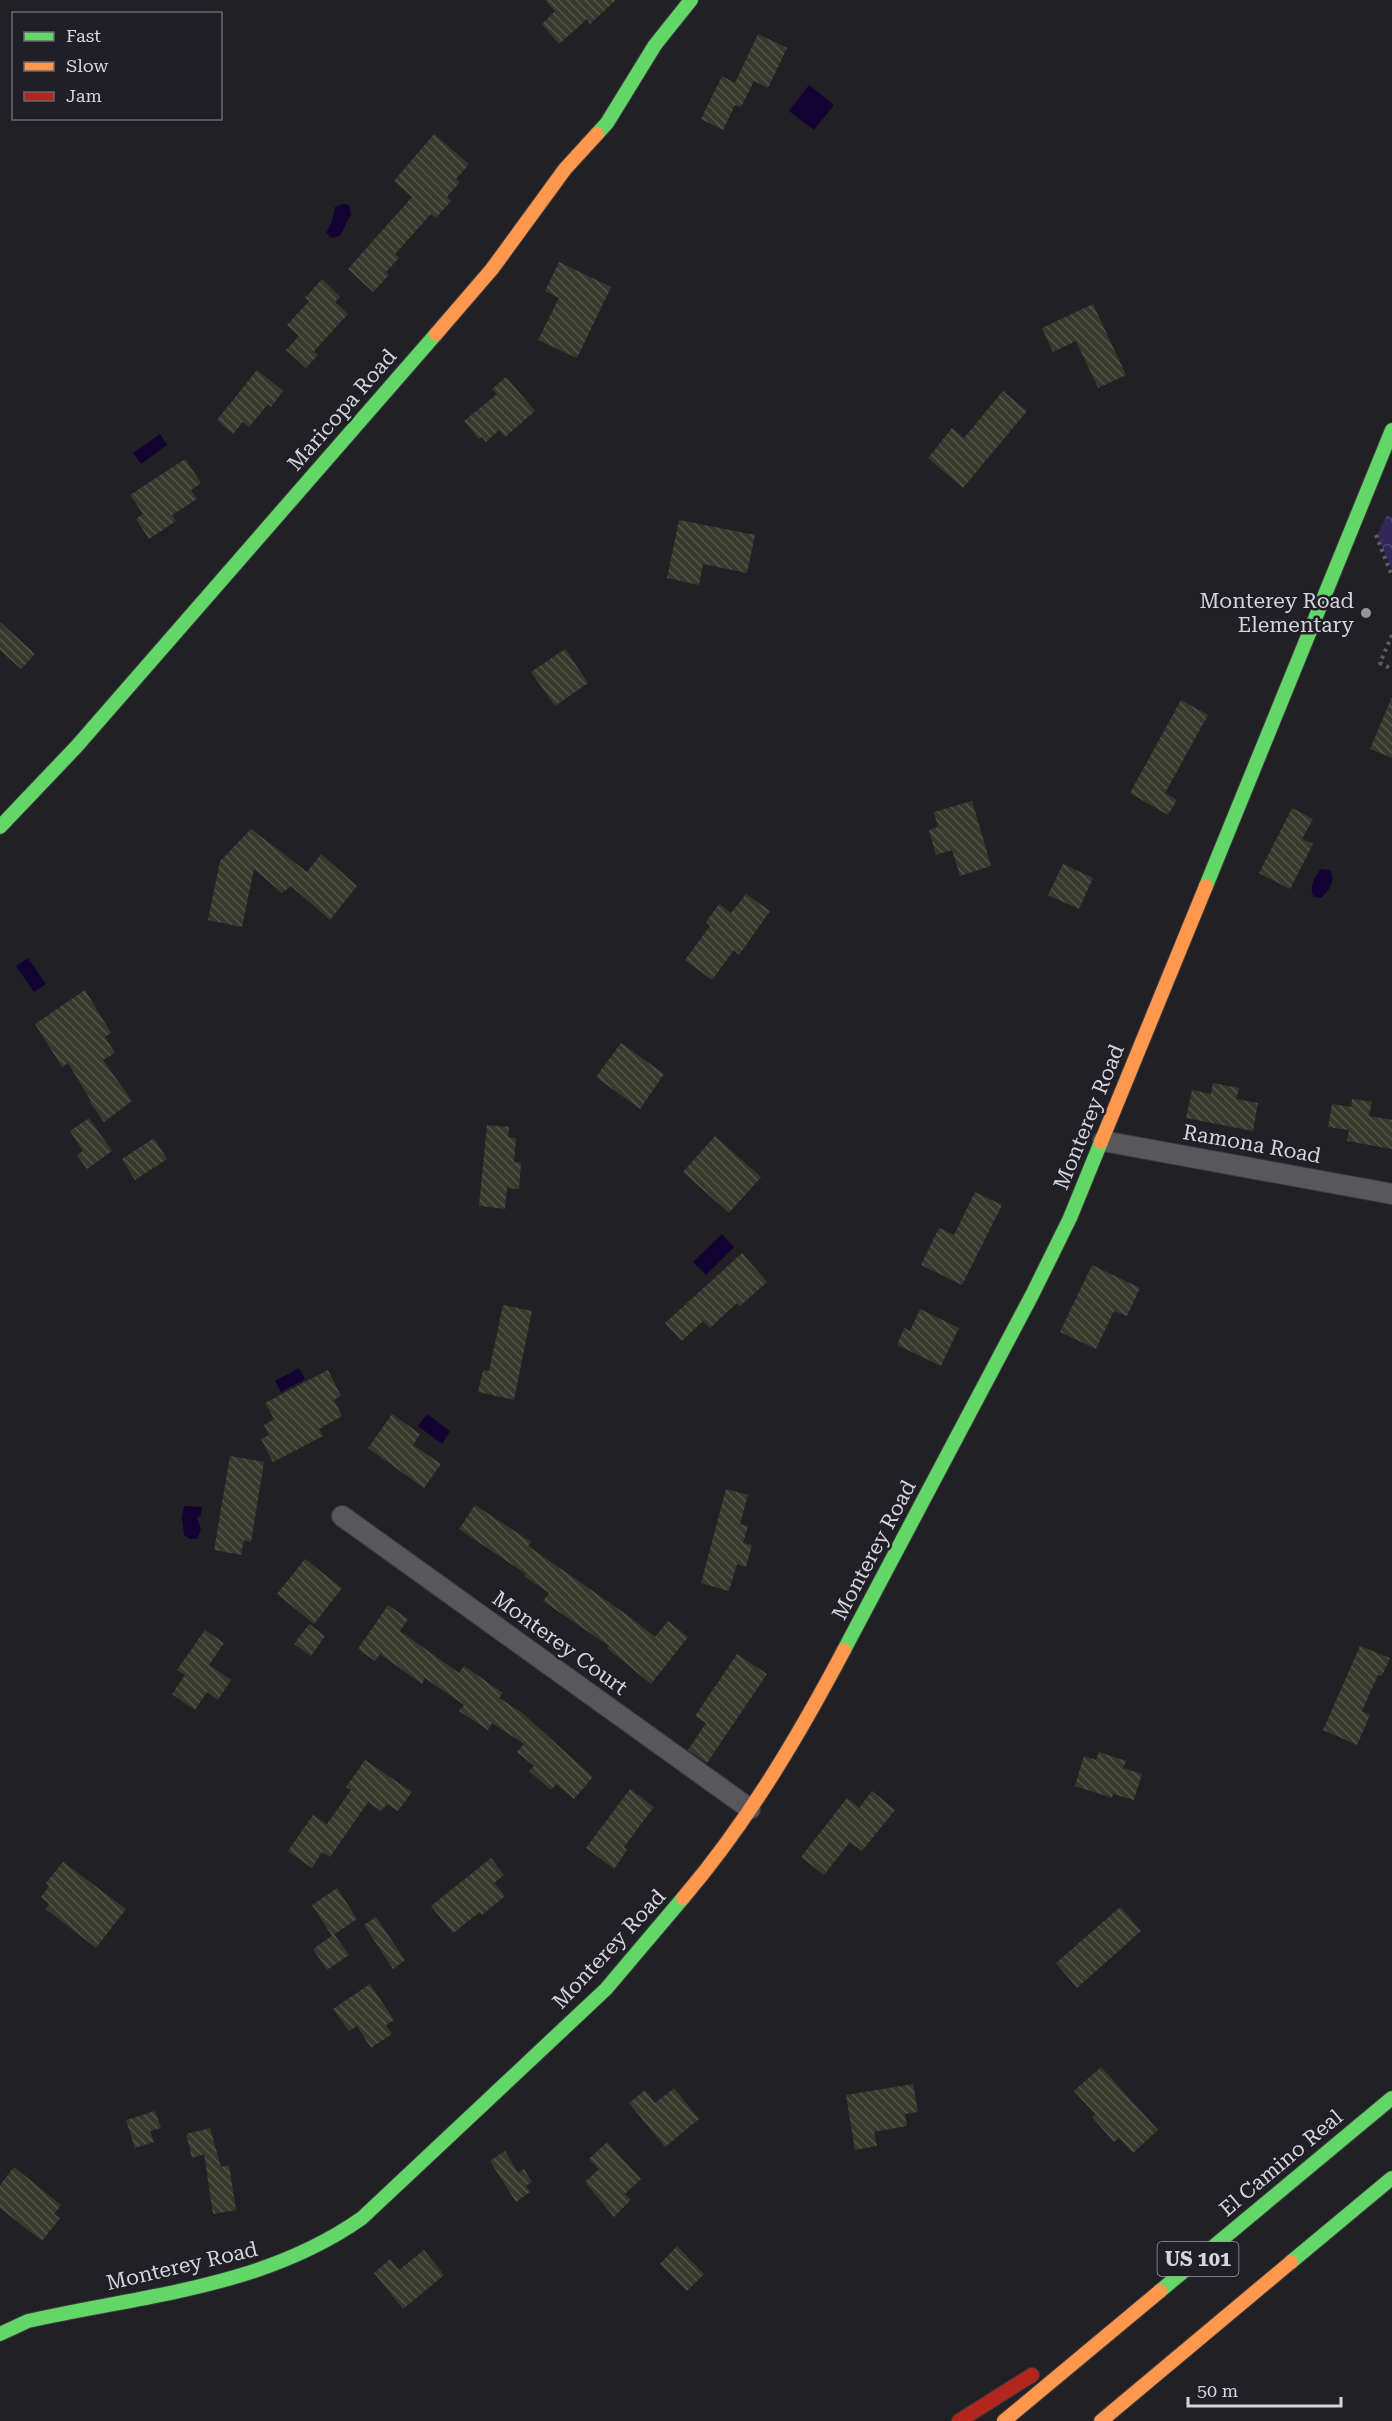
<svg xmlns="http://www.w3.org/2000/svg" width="1392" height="2421" viewBox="0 0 1392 2421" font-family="'Roboto Serif',serif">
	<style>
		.forest { fill: url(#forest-crowns) }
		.water { fill: #120333 }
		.building { fill: url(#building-back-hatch) }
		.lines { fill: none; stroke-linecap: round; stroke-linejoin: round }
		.street-casing { stroke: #3c3b3f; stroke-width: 22 }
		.fast-casing { stroke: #3c3b3f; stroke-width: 16 }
		.slow-casing { stroke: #3c3b3f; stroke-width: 16 }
		.jam-casing { stroke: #3c3b3f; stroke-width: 16 }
		.path { stroke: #5f5f62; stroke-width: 4; stroke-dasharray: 3 4.5; stroke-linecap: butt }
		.street { stroke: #58585c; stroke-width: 20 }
		.fast { stroke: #63d668; stroke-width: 14 }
		.slow { stroke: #ff974d; stroke-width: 14 }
		.jam { stroke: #b3261e; stroke-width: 14 }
		.poi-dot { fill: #97969b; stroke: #201f27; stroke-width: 2 }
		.labels { text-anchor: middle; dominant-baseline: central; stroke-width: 5; stroke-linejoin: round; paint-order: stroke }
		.shield { fill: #201f27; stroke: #9f9ea5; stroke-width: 1.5 }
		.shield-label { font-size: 20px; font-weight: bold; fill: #d6d5db }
		.street-label { font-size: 21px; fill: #d6d5db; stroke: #201f27 }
		.poi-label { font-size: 21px; fill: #d6d5db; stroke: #201f27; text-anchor: end }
	</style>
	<defs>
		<pattern id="forest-crowns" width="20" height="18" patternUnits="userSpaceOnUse" patternTransform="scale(1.5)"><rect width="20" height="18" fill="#312859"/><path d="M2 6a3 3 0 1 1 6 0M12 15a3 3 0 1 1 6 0" fill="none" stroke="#4e4670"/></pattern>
		<pattern id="building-back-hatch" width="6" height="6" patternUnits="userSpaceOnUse" patternTransform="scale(1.5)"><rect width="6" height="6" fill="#37392d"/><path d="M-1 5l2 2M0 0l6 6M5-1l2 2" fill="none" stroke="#53554b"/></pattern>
	</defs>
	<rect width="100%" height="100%" fill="#212125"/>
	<polygon class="forest" points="1387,515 1392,517 1392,569 1377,535"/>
	<g class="water">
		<polygon points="809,85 834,105 814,130 789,111"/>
		<polygon points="342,204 349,205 351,214 340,236 332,238 326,233 332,221 335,207"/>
		<polygon points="160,434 167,445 141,464 133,453"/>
		<path d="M 1320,869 L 1330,870 C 1336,880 1330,890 1321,898 L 1314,897 C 1308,887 1315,878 1320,869 Z"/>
		<polygon points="28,958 46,984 34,992 16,966"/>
		<polygon points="722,1234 734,1247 706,1275 693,1262"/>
		<polygon points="299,1368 305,1379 281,1392 275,1381"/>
		<polygon points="427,1414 450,1431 442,1444 418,1426"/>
		<polygon points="184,1506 202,1507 201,1515 197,1518 201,1529 197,1539 190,1539 184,1535 182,1518"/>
	</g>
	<g class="building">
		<polygon points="545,0 616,0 590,24 587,19 559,44 542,24 555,11"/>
		<polygon points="758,34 787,48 768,88 754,81 741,107 735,105 723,130 701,119 722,76 735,83"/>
		<polygon points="434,134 469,164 456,179 460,182 447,197 451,201 436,218 431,214 395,254 399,258 386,272 389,275 373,292 348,269 412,197 394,181"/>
		<polygon points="559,262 611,287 577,358 538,340 559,298 545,291"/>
		<polygon points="322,279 340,297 335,302 348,314 314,351 318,355 306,368 286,350 299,336 287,325 309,301 305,298"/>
		<polygon points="1093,304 1126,375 1098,388 1076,341 1053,352 1042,328"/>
		<polygon points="257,370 283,391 271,407 268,404 249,427 243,422 233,434 217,420"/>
		<polygon points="506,377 535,411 505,437 499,430 486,442 482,437 479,439 464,421 497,394 492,389"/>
		<polygon points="1003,391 1027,411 963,488 928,458 952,428 964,438"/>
		<polygon points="185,459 201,483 191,490 197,499 172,515 176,521 149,539 136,519 143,514 130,495"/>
		<polygon points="679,520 755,535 747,573 703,564 699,585 667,578"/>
		<polygon points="0,622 35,654 21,669 0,650"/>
		<polygon points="565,649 588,683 555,706 531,672"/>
		<polygon points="1392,697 1392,758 1370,749"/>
		<polygon points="1181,700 1208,715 1165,793 1177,800 1168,815 1130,793"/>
		<polygon points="972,801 991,866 960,876 952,850 936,855 929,830 938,827 934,812"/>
		<polygon points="1292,808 1313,819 1302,839 1313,844 1290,889 1259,873"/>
		<polygon points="251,829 307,872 321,854 357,886 330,920 291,886 282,893 254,869 242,927 208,920 220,861"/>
		<polygon points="1063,864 1093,878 1079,909 1048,895"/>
		<polygon points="746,894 770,911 739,955 734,950 712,980 685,960 710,926 706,922 719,904 731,913"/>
		<polygon points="85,990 111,1033 105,1037 115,1053 103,1060 132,1101 104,1122 90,1102 91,1101 68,1063 62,1067 35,1024"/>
		<polygon points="621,1043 664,1074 640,1109 596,1077"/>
		<polygon points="1213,1083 1239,1088 1236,1099 1258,1103 1253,1131 1186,1118 1192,1090 1211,1094"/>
		<polygon points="1352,1099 1372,1102 1369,1116 1392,1120 1392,1149 1347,1141 1349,1130 1328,1127 1332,1104 1351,1107"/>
		<polygon points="89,1118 112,1151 87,1169 77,1155 83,1151 70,1131"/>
		<polygon points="487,1125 509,1127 508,1137 516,1138 514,1162 521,1163 519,1189 507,1188 505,1209 479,1206"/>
		<polygon points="715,1136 761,1177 729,1213 683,1172"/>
		<polygon points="154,1138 167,1159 135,1180 122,1159"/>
		<polygon points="975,1192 1002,1205 962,1285 921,1265 939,1228 954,1235"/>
		<polygon points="742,1253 767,1282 740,1306 737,1303 710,1328 703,1321 682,1341 665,1323"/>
		<polygon points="1092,1265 1140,1288 1127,1316 1114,1311 1096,1349 1060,1332"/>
		<polygon points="503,1305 532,1311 514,1400 478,1392 483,1370 489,1371"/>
		<polygon points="920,1309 959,1328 941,1366 897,1345 904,1328 910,1331"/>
		<polygon points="328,1370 341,1396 334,1400 342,1416 319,1429 323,1436 273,1462 261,1439 269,1435 264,1425 274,1419 265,1403"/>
		<polygon points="392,1414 420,1434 413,1445 441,1464 424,1488 368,1448"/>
		<polygon points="230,1456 264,1462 251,1542 244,1540 241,1555 214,1550"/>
		<polygon points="726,1489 748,1495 740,1524 748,1526 743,1543 752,1545 746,1567 737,1564 729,1591 701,1583"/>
		<polygon points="475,1505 531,1542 528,1546 630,1617 655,1637 668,1621 688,1637 651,1684 607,1648 609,1646 543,1601 549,1593 524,1576 526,1574 459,1529"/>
		<polygon points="305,1559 342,1588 314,1624 277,1594"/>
		<polygon points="388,1605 408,1619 400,1631 459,1673 464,1666 503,1693 499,1698 521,1712 593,1777 574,1799 556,1784 551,1790 529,1771 534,1766 517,1752 524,1744 492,1723 488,1730 459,1711 464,1705 425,1678 422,1684 380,1654 375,1661 358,1649"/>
		<polygon points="309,1624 325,1636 311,1656 294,1644"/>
		<polygon points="205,1630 224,1643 209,1665 231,1680 218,1700 207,1692 195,1710 172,1694 185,1675 177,1670"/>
		<polygon points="1360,1646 1390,1658 1382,1676 1378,1675 1362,1711 1370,1715 1357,1745 1323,1730"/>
		<polygon points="737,1654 767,1674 707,1763 688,1750 706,1723 695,1716"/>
		<polygon points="1099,1752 1126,1761 1123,1768 1142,1774 1134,1800 1113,1794 1112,1798 1075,1786 1084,1756 1096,1760"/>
		<polygon points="365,1760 412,1792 398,1811 387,1804 381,1811 368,1802 330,1857 322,1852 312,1868 288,1851 313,1815 327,1824 351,1790 346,1787"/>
		<polygon points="630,1789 654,1807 624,1847 627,1850 614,1869 586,1848"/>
		<polygon points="872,1791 895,1810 862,1851 850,1842 824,1875 801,1857 847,1798 859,1808"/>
		<polygon points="491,1858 504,1875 494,1883 505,1896 482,1915 480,1912 453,1933 431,1906"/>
		<polygon points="63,1862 126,1909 96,1948 46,1909 49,1904 41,1897 49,1886 46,1883"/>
		<polygon points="337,1888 357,1919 332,1936 312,1905"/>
		<polygon points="1120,1907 1141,1931 1077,1988 1056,1963"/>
		<polygon points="376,1917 405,1960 393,1969 364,1925"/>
		<polygon points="334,1934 349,1955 327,1970 313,1949"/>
		<polygon points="370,1984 394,2020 386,2025 392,2034 371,2048 357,2026 349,2031 333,2009"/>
		<polygon points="1101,2067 1158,2130 1133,2153 1119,2138 1114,2142 1092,2117 1095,2114 1074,2091"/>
		<polygon points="913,2084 918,2112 905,2114 907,2126 874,2132 877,2146 855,2150 846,2095"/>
		<polygon points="674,2088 699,2119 665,2147 629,2103 645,2090 655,2103"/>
		<polygon points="155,2111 161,2128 150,2131 154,2142 135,2148 126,2120"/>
		<polygon points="210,2128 221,2167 229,2165 236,2210 213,2214 204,2154 192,2158 186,2134"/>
		<polygon points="607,2142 641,2179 625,2194 631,2200 614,2217 585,2182 599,2169 589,2159"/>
		<polygon points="505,2151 518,2173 524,2169 532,2182 526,2186 530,2192 516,2202 490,2161"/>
		<polygon points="14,2167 61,2205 54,2214 60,2218 42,2241 0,2208 0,2185"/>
		<polygon points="677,2246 704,2274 687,2291 660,2264"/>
		<polygon points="424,2250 444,2275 403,2309 374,2273 390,2259 399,2270"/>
	</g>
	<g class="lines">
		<g class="street-casing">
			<g id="street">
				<polyline points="1103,1141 1392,1194"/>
				<polyline points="342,1516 750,1809"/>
			</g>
		</g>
		<g class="fast-casing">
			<g id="fast">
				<polyline points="597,134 607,123 655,45 691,0"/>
				<polyline points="0,827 77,746 436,334"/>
				<polyline points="1206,886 1392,430"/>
				<polyline points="844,1650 1032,1295 1070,1218 1101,1142"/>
				<polyline points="1291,2262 1392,2178"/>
				<polyline points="1160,2291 1392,2098"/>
				<path d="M 0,2334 L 28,2321 C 143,2295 263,2288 362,2218 L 606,1989 L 683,1898"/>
			</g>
		</g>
		<g class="slow-casing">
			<g id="slow">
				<polyline points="436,334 492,269 565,169 597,134"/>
				<polyline points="1101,1142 1206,886"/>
				<path d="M 683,1898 C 747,1823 798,1737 844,1650"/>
				<polyline points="1004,2421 1160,2291"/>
				<polyline points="1101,2421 1291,2262"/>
			</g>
		</g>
		<g class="jam-casing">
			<polyline id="jam" points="959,2421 1032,2375"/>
		</g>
		<g class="path">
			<polyline points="1376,535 1392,576"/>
			<polyline points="1392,635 1380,663 1392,669"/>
		</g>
		<use href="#street" class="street"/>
		<use href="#fast" class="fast"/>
		<use href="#slow" class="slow"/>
		<use href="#jam" class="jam"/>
	</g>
	<circle class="poi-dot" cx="1366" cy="613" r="6"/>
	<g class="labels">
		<rect class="shield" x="1157.5" y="2242" width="81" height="34" rx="4.5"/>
		<g class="shield-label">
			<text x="1198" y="2259">US 101</text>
		</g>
		<g class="street-label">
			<text transform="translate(342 410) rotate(-49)">Maricopa Road</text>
			<text transform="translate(1089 1117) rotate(-68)">Monterey Road</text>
			<text transform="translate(1252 1144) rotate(10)">Ramona Road</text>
			<text transform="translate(874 1550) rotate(-62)">Monterey Road</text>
			<text transform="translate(560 1643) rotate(36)">Monterey Court</text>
			<text transform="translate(609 1949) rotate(-47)">Monterey Road</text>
			<text transform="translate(1281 2163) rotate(-40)">El Camino Real</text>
			<text transform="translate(182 2266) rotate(-13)">Monterey Road</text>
		</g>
		<g class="poi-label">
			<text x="1354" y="601">Monterey Road<tspan x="1354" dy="24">Elementary</tspan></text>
		</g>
	</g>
	<rect x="12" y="12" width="210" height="108" fill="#201f27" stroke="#69686f" stroke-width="1.5"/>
	<rect x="24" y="32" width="30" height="9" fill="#63d668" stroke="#69686f" stroke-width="1.5"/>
	<text x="66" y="42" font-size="18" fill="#d6d5db">Fast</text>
	<rect x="24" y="62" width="30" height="9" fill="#ff974d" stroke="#69686f" stroke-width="1.5"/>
	<text x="66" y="72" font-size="18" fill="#d6d5db">Slow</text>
	<rect x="24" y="92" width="30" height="9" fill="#b3261e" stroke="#69686f" stroke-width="1.5"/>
	<text x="66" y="102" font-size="18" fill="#d6d5db">Jam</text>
	<path d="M1188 2397v9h153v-9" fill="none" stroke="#d6d5db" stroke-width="3"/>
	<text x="1197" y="2397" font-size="18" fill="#d6d5db" stroke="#201f27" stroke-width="4.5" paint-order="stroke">50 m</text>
</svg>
